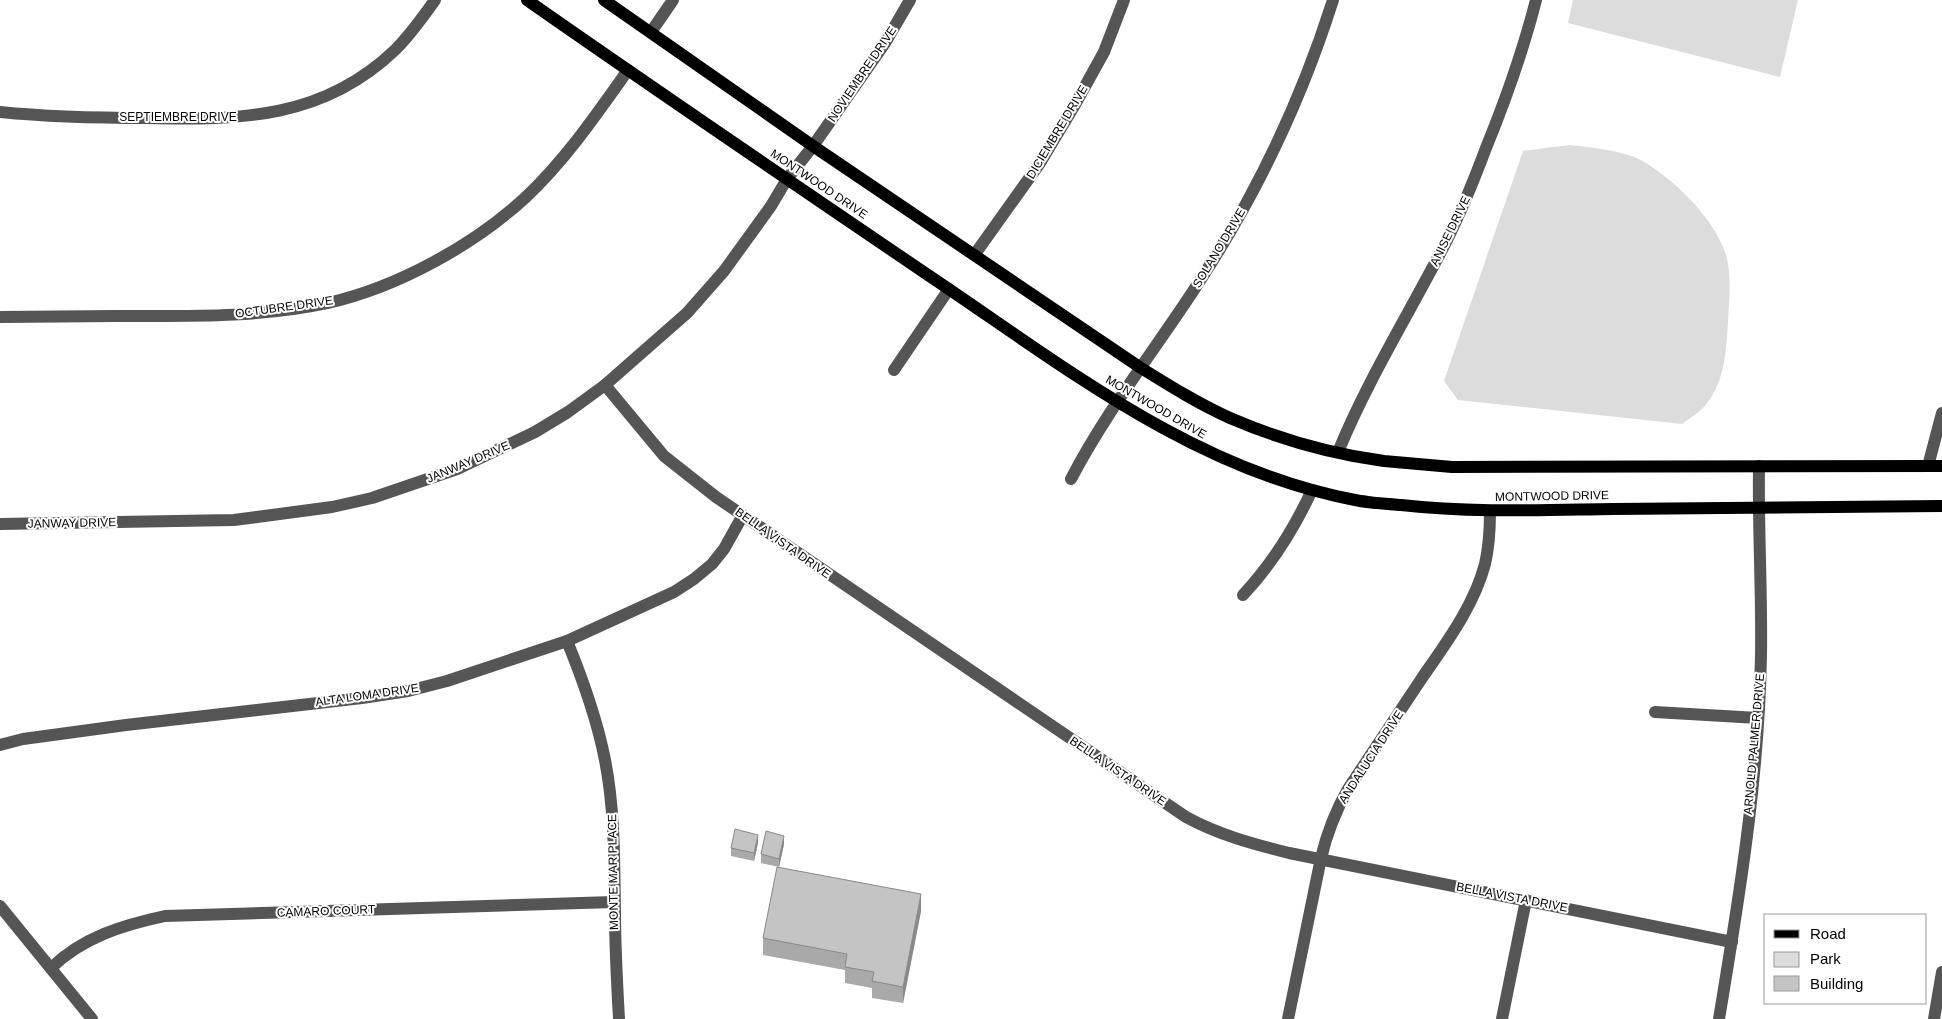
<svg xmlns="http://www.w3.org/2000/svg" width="1942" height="1019" viewBox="0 0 1942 1019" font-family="Arial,sans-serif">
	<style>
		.green { fill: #dcdcdc }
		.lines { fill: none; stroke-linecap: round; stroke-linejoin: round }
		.minor { stroke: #555; stroke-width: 12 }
		.major { stroke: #000; stroke-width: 12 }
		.wall { fill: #a9a9a9 }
		.shaded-wall { fill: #898989 }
		.building { fill: #c4c4c4; stroke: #898989 }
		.labels { text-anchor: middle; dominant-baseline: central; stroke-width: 4; stroke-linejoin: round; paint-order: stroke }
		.street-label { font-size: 12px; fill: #000; stroke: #fff }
	</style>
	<rect width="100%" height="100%" fill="#fff"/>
	<g class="green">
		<polygon points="1573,0 1798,0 1780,77 1568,23"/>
		<path d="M 1570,145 C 1589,147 1624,151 1641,160 C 1672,178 1709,213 1723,247 C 1733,269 1729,298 1728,322 C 1726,352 1725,384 1703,408 C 1697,414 1688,419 1682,424 L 1458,400 L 1444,381 L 1523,151 Z"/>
	</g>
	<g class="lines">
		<g class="minor">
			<polyline points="651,32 673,0"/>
			<path d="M 0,112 C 49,117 98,118 147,118 C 241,120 323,119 395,50 C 410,35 423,17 435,0"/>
			<polyline points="975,254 1040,163 1073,108 1104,52 1124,0"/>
			<path d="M 0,317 C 39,317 78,316 117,316 C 187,316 259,318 328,303 C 398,287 474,245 526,197 C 566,159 596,115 628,70"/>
			<polyline points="894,370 949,289"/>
			<path d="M 605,385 L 664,456 L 716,497 L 1186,817 C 1219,835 1253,844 1289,853 L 1732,942"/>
			<path d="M 1338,452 C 1368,379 1410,312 1446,242 C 1461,212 1474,180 1486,148 C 1506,99 1523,51 1536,0"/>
			<polyline points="1928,466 1942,413"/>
			<path d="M 1071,479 C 1108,408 1158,346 1201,279 C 1257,193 1302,98 1333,0"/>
			<polyline points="0,524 234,520 332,507 372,498 457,469 535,432 568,412 605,385 687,313 724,271 771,206 787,179 813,146 885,43 910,0"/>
			<path d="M 1243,595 C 1272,564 1294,529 1312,490"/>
			<path d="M 567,641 C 583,680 597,719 605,760 C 615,811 614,861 615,912 C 615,948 617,983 619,1019"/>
			<polyline points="1655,712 1758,718"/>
			<polyline points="0,745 23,739 126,725 362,698 408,691 447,681 567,641 674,592 694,579 712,564 724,549 743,515"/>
			<polyline points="0,906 92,1019"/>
			<path d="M 51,968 C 83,937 123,925 165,916 L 614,902"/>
			<path d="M 1288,1019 L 1321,858 C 1327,833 1335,812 1348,789 C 1373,752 1397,715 1422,678 C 1446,643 1474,606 1485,564 C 1489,547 1490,529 1490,511"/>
			<polyline points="1502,1019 1526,900"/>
			<path d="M 1719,1019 C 1739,899 1759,777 1761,655 C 1762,592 1758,529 1759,466"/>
			<polyline points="1934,1019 1942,972"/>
		</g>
		<g class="major">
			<path d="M 527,0 C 660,93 794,184 928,275 C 1061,364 1193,470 1355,500 C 1370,503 1386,504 1401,505 C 1472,513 1542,510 1613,509 C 1722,507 1832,506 1942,506"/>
			<path d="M 604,0 L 813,146 L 1141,368 C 1170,386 1199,404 1230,418 C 1279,439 1332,454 1384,461 C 1407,463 1430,465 1452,467 L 1942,466"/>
		</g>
	</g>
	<g class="wall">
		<polygon points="758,843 754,861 731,856 731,848"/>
		<polygon points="784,844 779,867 761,863 761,854"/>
		<polygon points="921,911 903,1003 872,998 872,988 845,983 845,970 763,955 763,938"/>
	</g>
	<g class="shaded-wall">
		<polygon points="758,835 758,843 754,861 754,853"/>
		<polygon points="784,836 784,844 779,867 779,859"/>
		<polygon points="921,894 921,911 903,1003 903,987"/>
	</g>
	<g class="building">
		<polygon points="735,829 758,835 754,853 731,848"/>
		<polygon points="766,831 784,836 779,859 761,854"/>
		<polygon points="777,867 921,894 903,987 872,981 874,972 845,967 847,954 763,938"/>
	</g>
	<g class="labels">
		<g class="street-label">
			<text transform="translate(862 74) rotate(-56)">NOVIEMBRE DRIVE</text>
			<text x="178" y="117">SEPTIEMBRE DRIVE</text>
			<text transform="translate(1057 132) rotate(-59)">DICIEMBRE DRIVE</text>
			<text transform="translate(819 184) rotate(34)">MONTWOOD DRIVE</text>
			<text transform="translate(1450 231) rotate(-64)">ANISE DRIVE</text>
			<text transform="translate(1219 248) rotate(-59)">SOLANO DRIVE</text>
			<text transform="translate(284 307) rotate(-8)">OCTUBRE DRIVE</text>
			<text transform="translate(1156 407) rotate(30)">MONTWOOD DRIVE</text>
			<text transform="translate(468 462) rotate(-23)">JANWAY DRIVE</text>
			<text transform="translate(1552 496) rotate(-1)">MONTWOOD DRIVE</text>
			<text transform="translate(72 523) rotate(-1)">JANWAY DRIVE</text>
			<text transform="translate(783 543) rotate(35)">BELLA VISTA DRIVE</text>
			<text transform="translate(367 695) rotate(-8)">ALTA LOMA DRIVE</text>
			<text transform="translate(1754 744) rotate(-85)">ARNOLD PALMER DRIVE</text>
			<text transform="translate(1371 757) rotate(-57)">ANDALUCIA DRIVE</text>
			<text transform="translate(1118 771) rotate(34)">BELLA VISTA DRIVE</text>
			<text transform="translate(613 872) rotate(-91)">MONTE MAR PLACE</text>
			<text transform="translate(1512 897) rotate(11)">BELLA VISTA DRIVE</text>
			<text transform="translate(326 911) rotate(-2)">CAMARO COURT</text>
		</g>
	</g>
	<rect x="1764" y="914" width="162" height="90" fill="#ffffff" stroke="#999999"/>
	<rect x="1774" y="930" width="25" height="8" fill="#000000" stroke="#999999"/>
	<text x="1810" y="939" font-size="15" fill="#000000">Road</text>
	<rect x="1774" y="952" width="25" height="15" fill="#dcdcdc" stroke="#999999"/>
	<text x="1810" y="964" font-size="15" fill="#000000">Park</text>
	<rect x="1774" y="976" width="25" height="15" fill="#c4c4c4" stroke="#999999"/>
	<text x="1810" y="989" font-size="15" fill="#000000">Building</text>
</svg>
